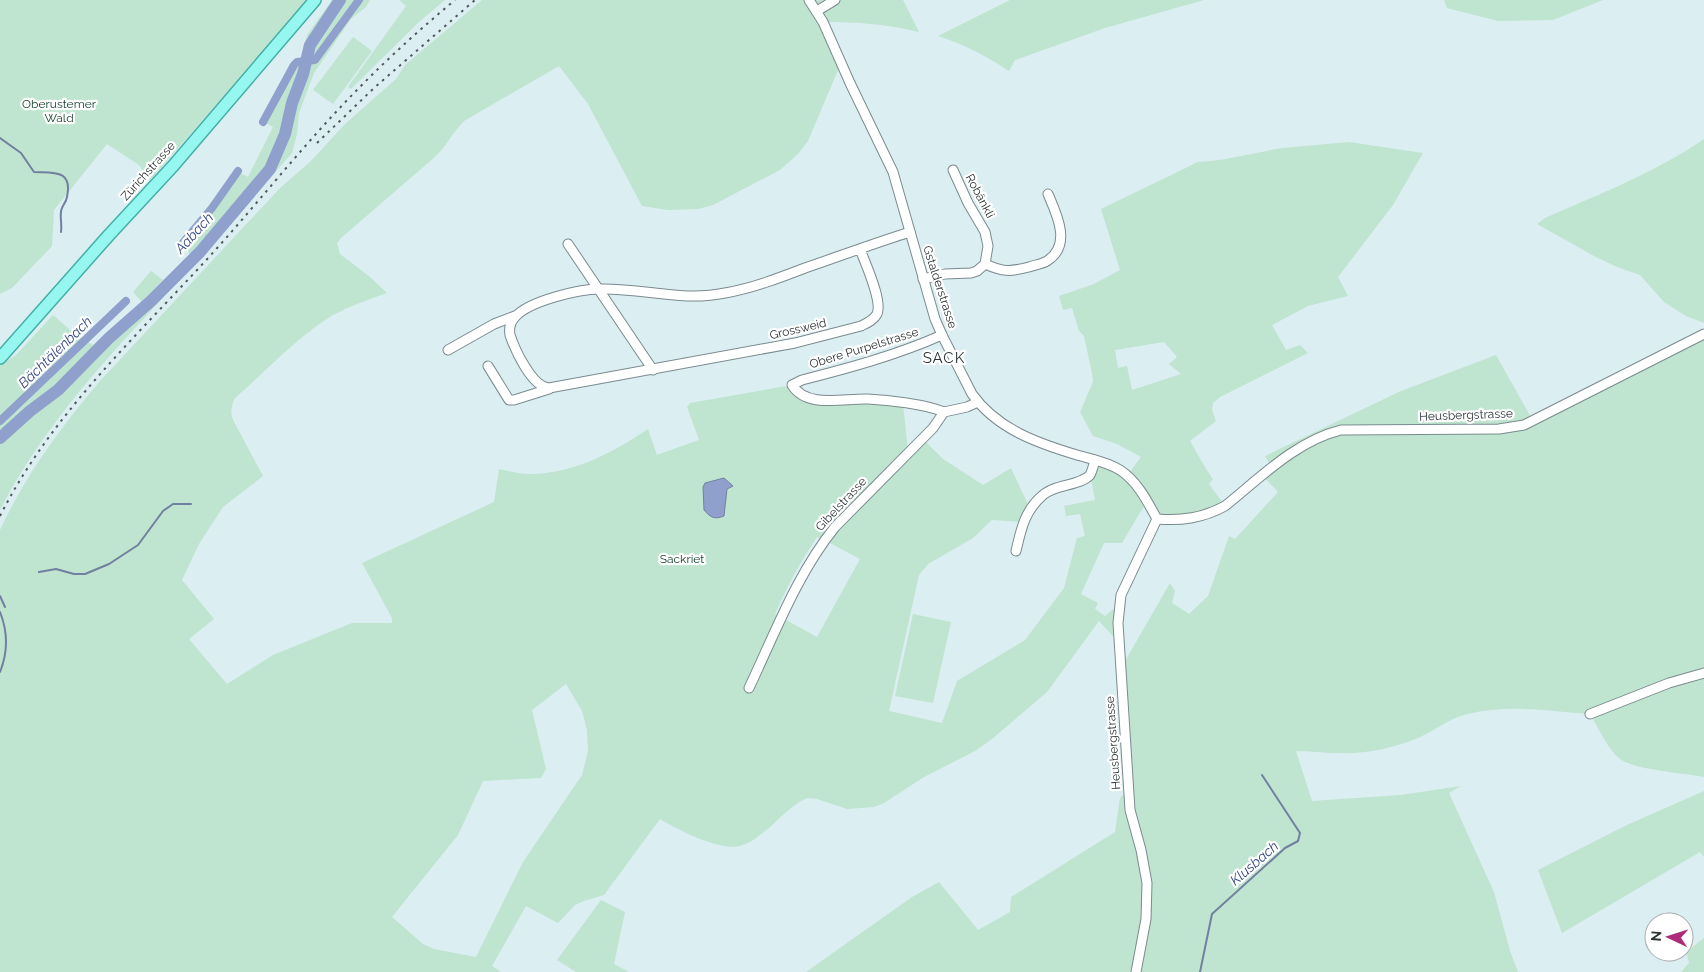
<svg xmlns="http://www.w3.org/2000/svg" width="1704" height="972" viewBox="0 0 1704 972" font-family="Raleway,sans-serif">
	<style>
		.green { fill: #bfe4cf; fill-rule: evenodd }
		.water { fill: #8fa0cd; stroke: #7280a0 }
		.lines { fill: none; stroke-linecap: round; stroke-linejoin: round }
		.stream { stroke: #7280a0; stroke-width: 2 }
		.canal { stroke: #8fa0cd; stroke-width: 8 }
		.river { stroke: #8fa0cd; stroke-width: 12 }
		.minor-casing { stroke: #7a8b8f; stroke-width: 11 }
		.major-casing { stroke: #43b0a8; stroke-width: 14 }
		.minor { stroke: #fff; stroke-width: 9 }
		.major { stroke: #95f7ef; stroke-width: 11 }
		.rail { stroke: #4f585b; stroke-width: 2; stroke-dasharray: 2.5 5; stroke-linecap: butt }
		.labels { text-anchor: middle; dominant-baseline: central; stroke-width: 4.5; stroke-linejoin: round; paint-order: stroke }
		.park-label { font-size: 12px; fill: #17422e; stroke: #fff }
		.street-label { font-size: 12px; fill: #2d3436; stroke: #fff }
		.water-label { font-size: 14px; font-style: italic; fill: #344781; stroke: #fff }
		.quarter-label { font-size: 15px; letter-spacing: 1px; fill: #2d3436; stroke: #fff }
	</style>
	<rect width="100%" height="100%" fill="#dbeef2"/>
	<g class="green">
		<polygon points="0,0 308,0 150,180 139,165 107,144 54,210 52,246 12,288 0,294"/>
		<path d="M 332,0 L 370,0 L 366,7 L 351,19 L 314,73 L 299,113 L 297,134 L 292,153 C 263,186 235,221 205,253 C 131,333 50,412 0,510 L 0,365 L 16,355 L 53,315 L 76,335 L 93,345 L 137,307 L 190,255 L 183,240 L 214,204 L 236,171 L 248,177 L 273,127 L 262,121 L 292,65 L 296,61 L 302,60 L 307,35 Z"/>
		<polygon points="399,0 445,0 420,21 351,89 348,87 406,6"/>
		<path d="M 482,0 L 903,0 L 919,32 C 887,24 856,22 823,22 L 841,63 L 808,141 L 798,154 L 780,170 L 713,205 L 698,209 L 668,210 L 642,206 L 588,104 L 559,66 L 464,121 C 453,132 447,145 436,156 L 341,238 L 337,243 L 340,254 L 370,277 L 387,293 C 369,299 350,306 333,315 C 298,336 266,371 235,398 C 231,407 230,411 233,420 L 263,476 L 223,507 L 199,544 L 182,580 L 214,619 L 189,639 L 227,684 L 273,655 L 352,623 L 392,623 L 392,618 L 362,563 L 494,502 L 499,469 C 509,471 520,474 530,474 C 573,474 614,452 648,429 L 657,455 L 699,440 L 687,407 L 690,403 L 792,385 L 805,396 L 903,404 L 908,450 L 822,539 L 817,537 C 800,562 787,587 775,614 L 817,637 L 860,559 L 826,541 L 924,440 L 943,459 L 983,485 L 1011,468 L 1030,509 L 1023,522 L 992,520 L 973,538 L 928,564 L 919,575 L 889,711 L 942,723 L 957,681 L 1025,640 L 1064,588 L 1077,538 L 1085,536 L 1080,514 L 1066,516 L 1064,506 L 1095,500 L 1090,474 L 1095,460 L 1127,476 L 1141,457 L 1117,444 L 1093,436 L 1080,412 L 1093,382 L 1092,373 L 1084,336 L 1079,331 L 1072,308 L 1063,310 L 1059,296 L 1094,284 L 1120,270 L 1101,209 L 1198,162 L 1220,160 L 1282,148 L 1349,142 L 1423,153 L 1393,205 L 1338,277 L 1348,296 L 1308,306 L 1272,325 L 1286,350 L 1300,345 L 1308,353 L 1220,397 L 1213,403 L 1212,410 L 1216,421 L 1190,441 L 1206,469 L 1213,479 L 1209,484 L 1225,506 L 1214,512 L 1157,519 L 1147,501 L 1122,543 L 1104,543 L 1081,594 L 1098,603 L 1095,609 L 1105,616 L 1112,610 L 1119,608 L 1119,643 L 1099,621 L 1047,692 L 992,739 L 975,751 L 924,777 L 884,803 L 874,807 L 847,809 L 817,799 L 807,798 C 793,804 781,817 770,827 C 761,834 752,843 740,846 C 719,851 678,830 660,819 L 604,895 L 584,901 L 575,905 L 558,923 L 526,906 L 492,966 L 501,972 L 0,972 L 0,530 C 25,476 62,425 101,380 L 280,188 L 311,161 L 345,124 L 396,79 L 405,65 ZM 1164,342 L 1177,357 L 1169,364 L 1181,374 L 1132,390 L 1127,366 L 1118,368 L 1115,350 ZM 566,684 L 582,711 L 587,730 L 588,751 L 582,775 L 523,862 L 476,957 L 434,949 L 423,944 L 392,917 L 458,835 L 483,781 L 541,778 L 546,769 L 532,710 Z"/>
		<path d="M 1010,0 L 1204,0 L 1105,28 L 1015,60 L 1009,71 C 986,56 964,44 938,36 Z"/>
		<polygon points="1444,0 1603,0 1553,20 1498,21 1447,8"/>
		<polygon points="353,37 372,51 333,104 313,90"/>
		<path d="M 1704,139 L 1704,323 L 1686,316 L 1664,302 L 1640,275 L 1617,267 L 1594,256 L 1537,224 L 1545,218 C 1599,194 1655,173 1704,139 Z"/>
		<polygon points="151,271 163,280 142,302 133,292"/>
		<path d="M 1704,334 L 1704,777 C 1685,773 1634,770 1620,759 C 1607,749 1599,728 1590,714 C 1549,711 1508,704 1468,714 C 1447,718 1433,733 1413,740 C 1389,749 1364,754 1338,753 C 1324,753 1310,751 1296,751 L 1312,801 L 1401,795 L 1461,786 L 1449,793 L 1494,892 L 1510,951 L 1518,972 L 806,972 L 912,897 L 939,882 L 978,930 L 1010,912 L 1011,897 L 1115,832 L 1120,798 L 1129,789 L 1121,668 L 1170,583 L 1175,591 L 1172,603 L 1189,614 L 1208,596 L 1229,536 L 1235,539 L 1278,492 L 1263,476 L 1272,468 L 1265,456 L 1401,391 L 1496,355 L 1533,421 Z"/>
		<polygon points="913,614 951,622 933,703 895,696"/>
		<polygon points="1704,791 1704,857 1700,852 1562,933 1538,870 1627,825"/>
		<polygon points="601,900 625,912 614,964 629,972 576,972 557,960"/>
		<polygon points="1704,938 1704,972 1681,972 1689,963 1686,952"/>
	</g>
	<path class="water" d="M 724,478 L 733,486 L 727,489 L 724,516 C 714,520 710,517 704,510 L 703,487 L 705,483 Z"/>
	<g class="lines">
		<g class="stream">
			<path d="M 0,138 L 21,153 L 34,172 C 53,173 73,169 67,197 C 66,203 61,207 61,212 C 60,217 62,224 61,232"/>
			<polyline points="39,572 56,569 74,574 85,574 109,564 138,545 163,511 173,504 191,504"/>
			<polyline points="0,596 5,607"/>
			<path d="M 0,612 C 8,632 8,652 0,672"/>
			<polyline points="1200,972 1212,914 1285,848 1298,841 1300,833 1262,775"/>
		</g>
		<g class="canal">
			<polyline points="263,122 294,65 297,62 315,60 359,0"/>
			<polyline points="181,245 212,208 238,171"/>
			<polyline points="0,421 126,301"/>
		</g>
		<polyline class="river" points="0,438 30,411 58,390 109,338 151,301 200,252 270,169 285,134 292,103 303,74 310,45 340,0"/>
		<g class="minor-casing">
			<g id="minor">
				<path d="M 809,0 L 823,22 L 850,83 L 893,172 L 935,319 L 942,335 L 972,394 C 997,429 1037,443 1077,455 C 1091,459 1108,462 1120,470 C 1138,482 1147,501 1157,519"/>
				<polyline points="817,11 835,0"/>
				<polyline points="568,244 653,370"/>
				<path d="M 860,249 C 865,263 883,301 877,314 C 874,320 867,323 861,326 L 795,343 L 549,388 C 532,387 515,350 510,335 C 509,329 510,322 515,317 C 529,301 579,289 600,289 C 644,288 681,302 725,293 C 753,288 779,278 805,268 C 840,256 875,243 910,232"/>
				<path d="M 985,264 C 1003,272 1010,272 1029,267 C 1035,265 1042,264 1047,261 C 1072,245 1057,215 1048,194"/>
				<polyline points="923,279 945,274 971,273 977,271 985,264 988,246 985,232 968,203 953,170"/>
				<path d="M 942,335 C 897,355 849,368 802,380 L 792,385 C 807,409 844,398 868,399 C 888,400 925,404 944,412"/>
				<polyline points="448,350 494,324 515,316"/>
				<polyline points="488,366 509,400 514,400 549,389"/>
				<path d="M 1157,519 C 1182,521 1203,518 1225,506 C 1260,478 1296,441 1341,430 L 1499,429 L 1524,425 L 1704,334"/>
				<path d="M 1016,551 C 1021,529 1025,510 1043,495 C 1055,484 1080,486 1090,475 C 1092,471 1094,464 1095,460"/>
				<path d="M 749,688 C 775,633 797,574 835,527 L 933,428 L 944,412 L 967,407 L 978,402"/>
				<polyline points="1590,714 1669,683 1704,673"/>
				<polyline points="1136,972 1146,919 1147,883 1141,850 1130,810 1118,623 1121,595 1157,519"/>
			</g>
		</g>
		<g class="major-casing">
			<polyline id="major" points="0,358 109,235 173,166 315,0"/>
		</g>
		<use href="#minor" class="minor"/>
		<use href="#major" class="major"/>
		<g class="rail">
			<polyline points="317,143 374,88 475,0"/>
			<path d="M 0,516 C 51,415 134,339 209,257 C 252,210 292,159 336,112 C 373,72 413,35 455,0"/>
		</g>
	</g>
	<g class="labels">
		<g class="park-label">
			<text x="59" y="104">Oberustemer<tspan x="59" dy="14">Wald</tspan></text>
			<text x="682" y="559">Sackriet</text>
		</g>
		<g class="street-label">
			<text transform="translate(148 171) rotate(-48)">Zürichstrasse</text>
			<text transform="translate(980 196) rotate(62)">Robänkli</text>
			<text transform="translate(940 287) rotate(72)">Gstalderstrasse</text>
			<text transform="translate(798 329) rotate(-13)">Grossweid</text>
			<text transform="translate(864 348) rotate(-17)">Obere Purpelstrasse</text>
			<text transform="translate(1466 415) rotate(-2)">Heusbergstrasse</text>
			<text transform="translate(841 504) rotate(-47)">Gibelstrasse</text>
			<text transform="translate(1113 743) rotate(-94)">Heusbergstrasse</text>
		</g>
		<g class="water-label">
			<text transform="translate(194 233) rotate(-48)">Aabach</text>
			<text transform="translate(55 352) rotate(-44)">Bächtälenbach</text>
			<text transform="translate(1254 863) rotate(-41)">Klusbach</text>
		</g>
		<g class="quarter-label">
			<text x="944" y="358">SACK</text>
		</g>
	</g>
	<g transform="translate(1669 937) rotate(274)"><circle r="24" fill="#ffffff" stroke="#abaeaf"/>
	<path d="M0-4L9 19L0 12L-9 19Z" fill="#ad2c79"/>
	<text y="-8" font-size="14" font-weight="bold" text-anchor="middle" fill="#2d3436">N</text>
	</g>
</svg>
